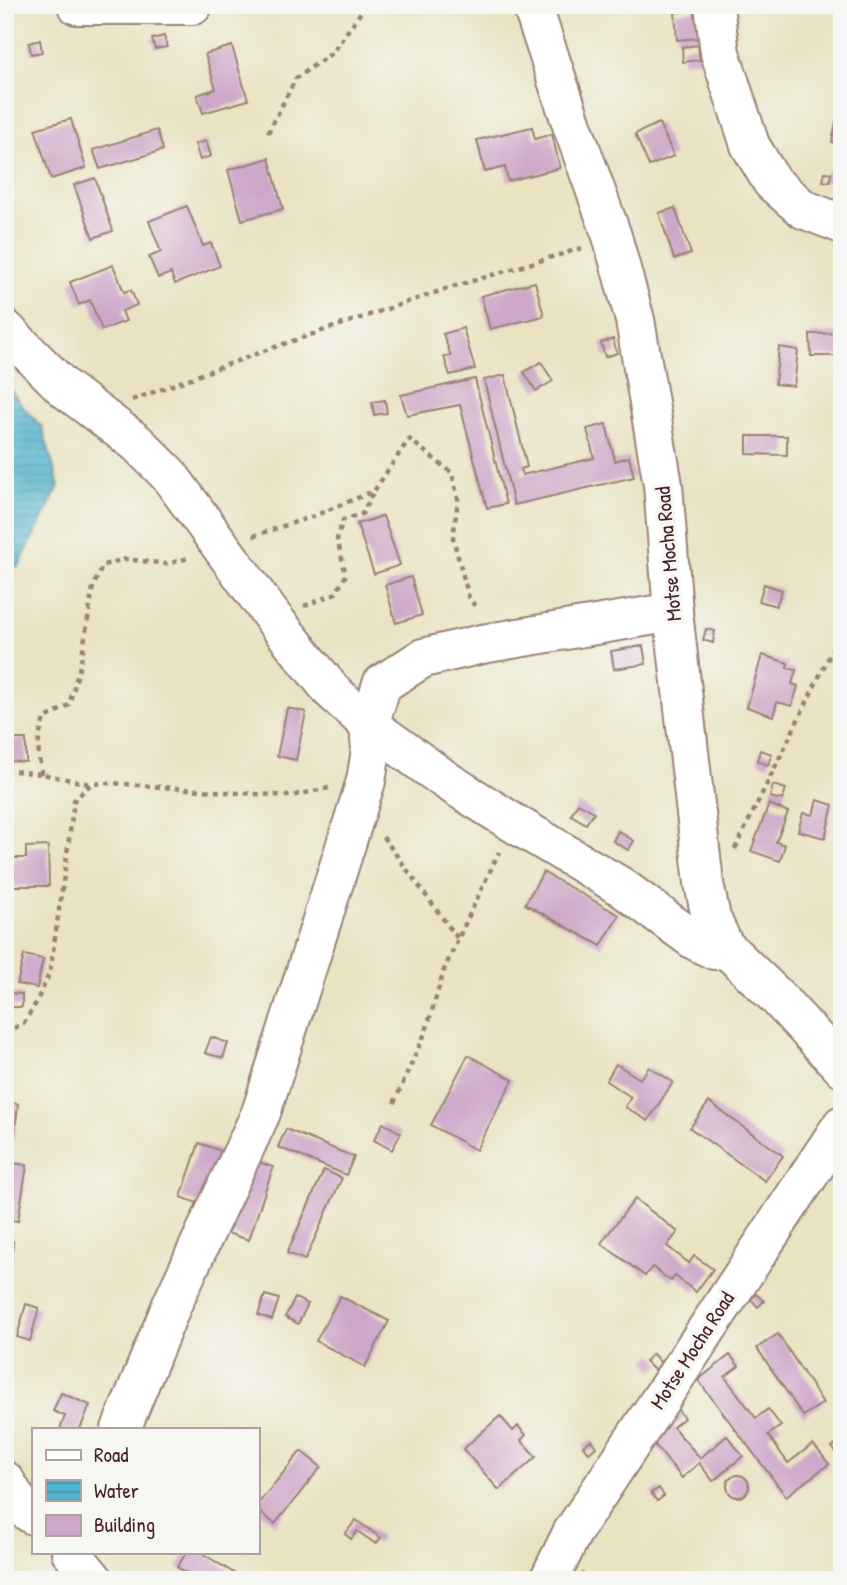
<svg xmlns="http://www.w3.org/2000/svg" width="847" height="1585" viewBox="0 0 847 1585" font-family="'Patrick Hand',sans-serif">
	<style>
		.water { fill: url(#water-rules); stroke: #4c6a7c; stroke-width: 2 }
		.building { fill: #cea7c8 }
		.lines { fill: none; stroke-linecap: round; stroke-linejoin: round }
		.minor-casing { stroke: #9a8176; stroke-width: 42 }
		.path { stroke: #9a8176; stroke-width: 4.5; stroke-dasharray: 5 5; stroke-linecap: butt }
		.minor { stroke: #fff; stroke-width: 38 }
		.labels { text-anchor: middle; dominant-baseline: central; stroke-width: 7; stroke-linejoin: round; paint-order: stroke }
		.street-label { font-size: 21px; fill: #4a1f2b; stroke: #f6f6f2 }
	</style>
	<defs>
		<pattern id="water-rules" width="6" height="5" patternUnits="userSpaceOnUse" patternTransform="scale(1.75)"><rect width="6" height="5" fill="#4fb4ce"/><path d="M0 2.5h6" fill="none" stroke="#4492a7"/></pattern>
	</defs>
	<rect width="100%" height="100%" fill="#f6f6f2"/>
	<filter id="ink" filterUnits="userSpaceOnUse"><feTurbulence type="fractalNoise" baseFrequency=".0143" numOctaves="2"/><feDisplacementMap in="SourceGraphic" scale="14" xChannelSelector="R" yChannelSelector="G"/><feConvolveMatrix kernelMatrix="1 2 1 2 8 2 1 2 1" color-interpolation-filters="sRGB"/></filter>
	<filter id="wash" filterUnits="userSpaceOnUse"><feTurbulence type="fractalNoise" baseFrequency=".00686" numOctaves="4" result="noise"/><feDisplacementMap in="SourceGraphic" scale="28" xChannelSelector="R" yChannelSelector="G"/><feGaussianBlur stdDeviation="1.57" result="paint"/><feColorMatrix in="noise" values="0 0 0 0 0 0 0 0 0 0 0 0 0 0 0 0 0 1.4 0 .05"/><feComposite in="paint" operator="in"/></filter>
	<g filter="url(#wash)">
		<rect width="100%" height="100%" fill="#e9e3c2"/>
		<polygon class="water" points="5,382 23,407 42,427 59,486 18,567 5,564"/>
		<g id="blocks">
			<g class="building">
				<polygon points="697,10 700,38 677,40 675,12"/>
				<polygon points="164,36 167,47 155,49 152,39"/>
				<polygon points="40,40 42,52 31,54 29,43"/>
				<polygon points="698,45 700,60 683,62 682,47"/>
				<polygon points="232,46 248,100 203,113 197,95 216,89 205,54"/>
				<polygon points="839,106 842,107 842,144 832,142"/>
				<polygon points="71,119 86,168 51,179 35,129"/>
				<polygon points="659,123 674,156 649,166 635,134"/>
				<polygon points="532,127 535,139 552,134 560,168 508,181 505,167 485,172 477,140"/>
				<polygon points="157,130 163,150 100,169 93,150"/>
				<polygon points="206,141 211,156 200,160 195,144"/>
				<polygon points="269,158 283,209 242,220 228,170"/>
				<polygon points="825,172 831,173 830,182 823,181"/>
				<polygon points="95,178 113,231 93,238 74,185"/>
				<polygon points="187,206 203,246 211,243 220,266 175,284 171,273 158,278 149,257 161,252 149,221"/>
				<polygon points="675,208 691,254 674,259 659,213"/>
				<polygon points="113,265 124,292 131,290 137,305 122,311 126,321 102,330 90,300 79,305 70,282"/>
				<polygon points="535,282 544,316 490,329 481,296"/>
				<polygon points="463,328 475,369 450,375 444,357 451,356 443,334"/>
				<polygon points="842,333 842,356 811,356 810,334"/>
				<polygon points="613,339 617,353 605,357 601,343"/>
				<polygon points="779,347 798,350 794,386 775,384"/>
				<polygon points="541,362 553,381 536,391 524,372"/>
				<polygon points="505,375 527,467 521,469 522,475 594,458 587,429 606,424 615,461 629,457 634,477 514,505 484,380"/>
				<polygon points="475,379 506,504 487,508 460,405 407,415 401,395"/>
				<polygon points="385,400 387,413 374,415 372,402"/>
				<polygon points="747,436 787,436 787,455 747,454"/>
				<polygon points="383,516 400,565 374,574 357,524"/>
				<polygon points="411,577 422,615 396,623 385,585"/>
				<polygon points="764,584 782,590 776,606 759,601"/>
				<polygon points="706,629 715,631 713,643 703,640"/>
				<polygon points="643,646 646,664 614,669 611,651"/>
				<polygon points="762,655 788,663 787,668 796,670 792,684 798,686 792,706 777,702 773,716 747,707"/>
				<rect x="5" y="702" width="7" height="19"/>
				<polygon points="287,708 306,712 296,760 277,756"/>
				<polygon points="5,739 26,739 26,762 5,761"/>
				<polygon points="760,750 772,754 768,765 757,761"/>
				<polygon points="773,785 786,789 782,800 770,797"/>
				<polygon points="817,800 833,805 825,838 798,831 803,813 813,815"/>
				<polygon points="578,803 594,812 586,824 571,815"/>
				<polygon points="769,804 788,812 776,842 785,845 780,861 751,851"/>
				<polygon points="618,831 634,841 628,850 613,841"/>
				<polygon points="48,846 49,886 5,886 5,865 13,865 13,858 26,858 26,847"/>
				<polygon points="543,872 619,915 601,946 525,904"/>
				<polygon points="24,955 43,959 37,988 17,984"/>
				<polygon points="8,993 22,994 22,1007 7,1007"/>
				<polygon points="211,1037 228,1043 223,1058 205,1053"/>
				<polygon points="468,1055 513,1080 476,1150 431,1125"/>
				<polygon points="616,1064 640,1079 649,1067 673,1082 648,1121 625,1107 631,1097 606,1081"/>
				<polygon points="5,1102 18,1104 14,1139 5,1138"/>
				<polygon points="709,1102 783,1156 765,1181 690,1128"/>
				<polygon points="383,1123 401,1133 392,1150 374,1140"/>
				<polygon points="286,1129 354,1157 346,1175 278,1147"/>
				<polygon points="199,1143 221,1151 202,1205 181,1197"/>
				<polygon points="251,1159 273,1167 249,1240 227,1233"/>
				<polygon points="5,1162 27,1165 18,1221 5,1219"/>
				<polygon points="324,1170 342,1178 305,1260 287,1253"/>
				<polygon points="635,1199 678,1232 667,1246 689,1263 694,1256 713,1269 696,1292 675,1276 671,1281 652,1267 645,1276 601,1243"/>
				<polygon points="5,1240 13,1241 10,1279 5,1278"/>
				<polygon points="756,1294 764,1301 758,1307 751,1299"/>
				<polygon points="265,1295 279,1299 272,1320 258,1315"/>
				<polygon points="340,1296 389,1321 365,1367 316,1341"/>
				<polygon points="295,1298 308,1304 298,1324 285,1317"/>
				<polygon points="26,1304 39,1308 30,1341 17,1337"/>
				<polygon points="778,1334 823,1403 803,1416 757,1348"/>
				<polygon points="653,1354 661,1363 654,1370 645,1361"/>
				<polygon points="730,1355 739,1366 725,1377 756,1418 768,1409 781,1426 768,1435 788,1463 813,1444 829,1464 786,1496 698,1380"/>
				<polygon points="61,1393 90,1405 80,1429 60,1429 65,1416 53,1411"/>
				<polygon points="675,1406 684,1418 673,1427 700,1458 727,1436 743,1456 713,1481 699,1463 682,1478 649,1438 668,1423 663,1416"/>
				<polygon points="500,1416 513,1431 518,1426 526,1435 521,1440 536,1457 499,1490 463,1449"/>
				<polygon points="591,1440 596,1447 589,1453 583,1446"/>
				<polygon points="842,1441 842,1460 832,1447"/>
				<polygon points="301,1451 321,1467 275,1524 257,1510 257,1505"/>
				<circle cx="738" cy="1486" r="11"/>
				<polygon points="659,1488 664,1496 657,1501 651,1493"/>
				<polygon points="356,1520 381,1538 376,1544 357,1531 351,1539 345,1534"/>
				<polygon points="187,1552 200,1552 245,1580 198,1580 177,1567"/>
				<polygon points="582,1573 595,1580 579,1580"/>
			</g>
		</g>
	</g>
	<g filter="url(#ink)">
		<use href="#blocks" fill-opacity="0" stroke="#9a8176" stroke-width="2"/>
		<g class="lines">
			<g class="minor-casing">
				<g id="minor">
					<polyline points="77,5 193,5"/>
					<polyline points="532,5 572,125 612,236 635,320 663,485 673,612 704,883 711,918 724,946 777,997 842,1067"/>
					<polyline points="714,5 720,53 750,145 772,182 803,209 842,224"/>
					<polyline points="5,329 64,388 137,443 169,475 274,619 331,690 369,725 447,781 512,822 620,886 694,940 714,950 724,946"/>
					<polyline points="121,1429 173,1302 261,1113 366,781 371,750 369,725 382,684 423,658 482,644 673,612"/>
					<polyline points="5,1481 21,1507 33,1515"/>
					<polyline points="71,1552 94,1580"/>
					<polyline points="549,1580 572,1533 842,1125"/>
				</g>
			</g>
			<g class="path">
				<polyline points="268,133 296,78 332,53 366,5"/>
				<polyline points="132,400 272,348 446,289 582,248"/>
				<polyline points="253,536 314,516 374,491 409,439 452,473 458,499 453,538 469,598 478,610"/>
				<polyline points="304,606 336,593 346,575 337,539 343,520 362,514 374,491"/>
				<polyline points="5,770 42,774 90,784"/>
				<path d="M 42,774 C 37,751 37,742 44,719 L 69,705 L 81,662 L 93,587 L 103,565 L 125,559 L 168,564 L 188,558"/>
				<polyline points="383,837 458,939 499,852"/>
				<polyline points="735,849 842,630"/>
				<polyline points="5,1033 24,1023 36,1003 50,972 66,862 74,800 91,784 112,783 239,793 291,796 329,788"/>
				<polyline points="394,1103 426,1031 444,970 458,939"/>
			</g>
			<use href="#minor" class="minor"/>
		</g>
	</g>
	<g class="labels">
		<g class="street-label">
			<text transform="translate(668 554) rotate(-95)">Motse Mocha Road</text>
			<text transform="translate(692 1350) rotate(-57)">Motse Mocha Road</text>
		</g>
	</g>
	<rect width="847" height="1585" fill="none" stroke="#f6f6f2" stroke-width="28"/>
	<rect x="32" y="1428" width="228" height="126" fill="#f6f6f2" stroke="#b1a0a2" stroke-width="2"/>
	<rect x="46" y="1450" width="35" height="10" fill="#ffffff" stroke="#b1a0a2" stroke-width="2"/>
	<text x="94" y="1462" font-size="21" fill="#4a1f2b">Road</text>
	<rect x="46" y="1480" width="35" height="21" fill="url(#water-rules)" stroke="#b1a0a2" stroke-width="2"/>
	<text x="94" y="1498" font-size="21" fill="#4a1f2b">Water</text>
	<rect x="46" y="1515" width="35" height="21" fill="#cea7c8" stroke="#b1a0a2" stroke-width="2"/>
	<text x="94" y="1532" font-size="21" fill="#4a1f2b">Building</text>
</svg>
